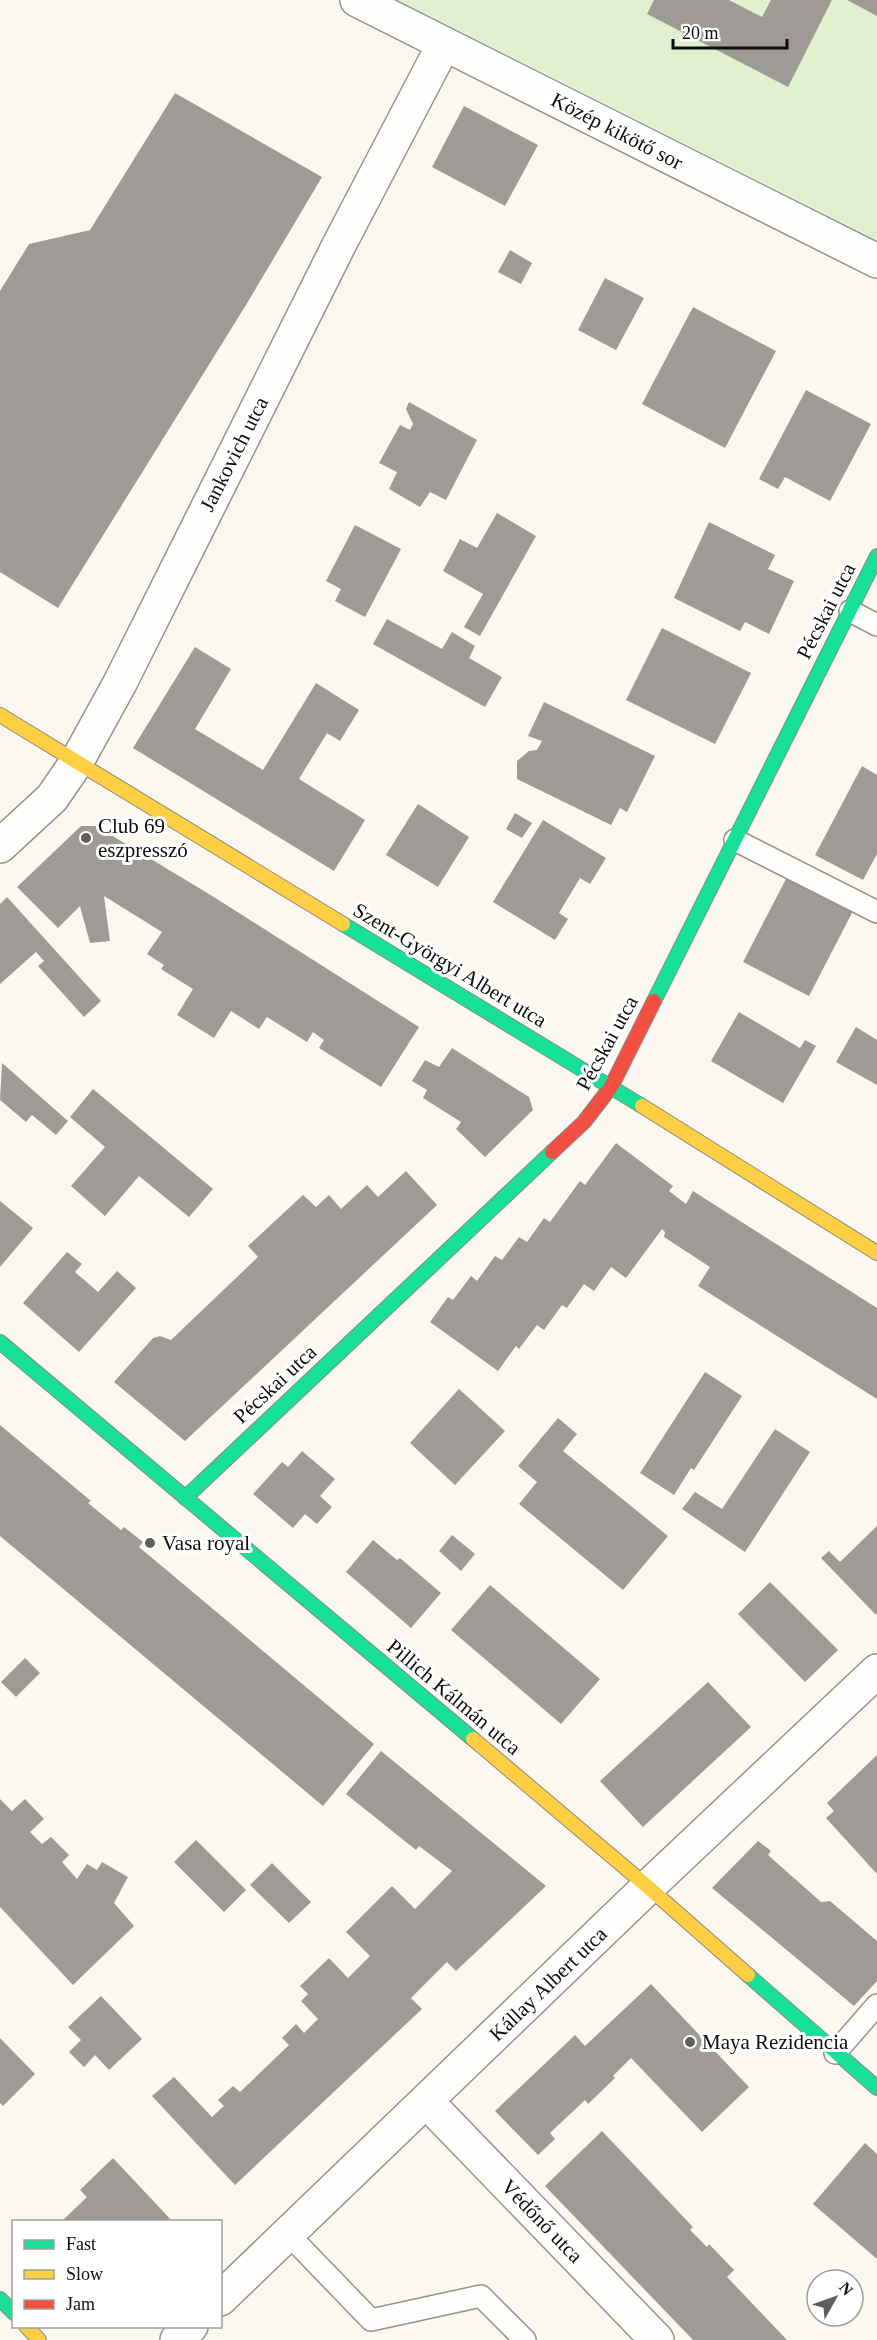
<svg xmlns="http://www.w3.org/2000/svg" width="877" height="2340" viewBox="0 0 877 2340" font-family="'Times New Roman',serif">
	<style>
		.green { fill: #e3f0d0 }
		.building { fill: #9e9b96 }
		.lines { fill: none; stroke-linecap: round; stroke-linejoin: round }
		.lane-casing { stroke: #94938f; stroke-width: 24 }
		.street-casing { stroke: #94938f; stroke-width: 36 }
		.fast-casing { stroke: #8b8986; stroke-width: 16 }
		.slow-casing { stroke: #8b8986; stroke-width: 16 }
		.jam-casing { stroke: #8b8986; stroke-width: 16 }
		.lane { stroke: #fefefd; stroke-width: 21 }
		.street { stroke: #fefefd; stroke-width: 33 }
		.fast { stroke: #16e098; stroke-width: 14 }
		.slow { stroke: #ffcf43; stroke-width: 14 }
		.jam { stroke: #f24e42; stroke-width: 14 }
		.poi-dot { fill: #605f5c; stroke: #fff; stroke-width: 2 }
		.labels { text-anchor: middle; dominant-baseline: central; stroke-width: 6; stroke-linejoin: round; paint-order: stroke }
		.street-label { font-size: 21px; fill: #0d0d0d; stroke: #fff }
		.poi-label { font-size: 21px; fill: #0d0d0d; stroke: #fff; text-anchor: start }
	</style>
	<rect width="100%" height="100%" fill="#fbf8f0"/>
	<polygon class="green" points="398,0 877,0 877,240"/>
	<g class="building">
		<polygon points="654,0 729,0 762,17 771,0 832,0 788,87 647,14"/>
		<polygon points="847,0 877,0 877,16"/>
		<polygon points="175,93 322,177 246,305 58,608 0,572 0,291 29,244 90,230"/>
		<polygon points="464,106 538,145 505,206 432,167"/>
		<polygon points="510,250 532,263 521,284 498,272"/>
		<polygon points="605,278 644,298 616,350 578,330"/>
		<polygon points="693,307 776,351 725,448 642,404"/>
		<polygon points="806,390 871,424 830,501 785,477 778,489 759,479"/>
		<polygon points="409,402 477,440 446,500 430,492 420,507 389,489 397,472 379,463 400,425 410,430 413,424 406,409"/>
		<polygon points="497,513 536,536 480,636 464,627 483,594 443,571 460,539 477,548"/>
		<polygon points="709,522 775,555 768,569 794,581 769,634 745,622 740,631 674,598"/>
		<polygon points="355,525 401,549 365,617 335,601 341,589 326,581"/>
		<polygon points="387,619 442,649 452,632 475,646 469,658 502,677 485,707 373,644"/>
		<polygon points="662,628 751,673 715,744 626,700"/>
		<polygon points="195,647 231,669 195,729 263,770 316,683 359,710 340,741 327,733 299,779 365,820 334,871 133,748"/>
		<polygon points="544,702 655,756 627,812 620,808 611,825 517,779 517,761 529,751 537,750 542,741 528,736"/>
		<polygon points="862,766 877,775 877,854 863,880 815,855"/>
		<polygon points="418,804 469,837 438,887 386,855"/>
		<polygon points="515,813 532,823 522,838 506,829"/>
		<polygon points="543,820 606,858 590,884 580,878 559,913 568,919 555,940 493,902"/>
		<polygon points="81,826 96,826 209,894 419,1027 381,1087 319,1048 324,1040 313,1032 307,1042 267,1017 259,1029 231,1011 214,1038 177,1015 193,989 161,969 164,965 147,954 162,932 104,896 110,941 90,943 80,906 58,928 17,887"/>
		<polygon points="787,877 853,911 809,996 743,962"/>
		<polygon points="7,897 101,1001 84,1017 38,966 44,961 36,952 0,984 0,904"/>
		<polygon points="739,1012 800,1048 805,1040 816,1046 783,1103 711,1061"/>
		<polygon points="856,1027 877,1040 877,1085 836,1062"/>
		<polygon points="452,1048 529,1097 533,1110 485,1157 456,1129 461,1122 423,1098 427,1090 412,1081 425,1060 439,1067"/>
		<polygon points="2,1063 68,1121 56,1135 32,1115 26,1122 0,1100"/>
		<polygon points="93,1089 213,1189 189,1217 139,1176 105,1216 71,1186 105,1147 70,1117"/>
		<polygon points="616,1143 673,1186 669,1191 686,1204 693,1191 877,1308 877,1399 698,1286 710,1267 664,1237 665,1232 662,1229 626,1278 611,1267 594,1291 584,1284 567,1308 562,1305 544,1330 537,1325 519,1349 516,1346 498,1371 430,1322 448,1297 453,1300 471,1276 477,1281 495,1256 502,1260 519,1237 527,1242 544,1218 550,1222 580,1181 585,1185"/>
		<polygon points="406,1171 437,1205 185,1441 114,1382 153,1338 160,1336 171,1340 258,1257 248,1246 303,1195 316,1207 329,1195 341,1209 367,1185 378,1197"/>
		<polygon points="0,1201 33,1228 0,1267"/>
		<polygon points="67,1252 82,1264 75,1272 98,1292 117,1271 136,1288 79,1352 23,1303"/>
		<polygon points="705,1372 742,1396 694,1470 691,1468 674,1495 640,1473"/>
		<polygon points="459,1389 505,1431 455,1485 410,1443"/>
		<polygon points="558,1418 577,1434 563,1451 668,1536 623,1590 519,1504 537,1482 518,1466"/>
		<polygon points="0,1425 91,1501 88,1503 121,1530 124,1527 143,1542 139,1547 374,1744 323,1806 0,1536"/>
		<polygon points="775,1429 810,1452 745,1552 682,1509 695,1492 722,1509"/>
		<polygon points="302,1451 335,1479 320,1496 332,1507 317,1524 305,1514 293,1528 253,1494 282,1462 288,1467"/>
		<polygon points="877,1526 877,1613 876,1615 821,1558 829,1551 840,1562"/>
		<polygon points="452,1535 475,1554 461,1571 439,1551"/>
		<polygon points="373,1540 397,1560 400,1558 441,1593 411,1628 346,1572"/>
		<polygon points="770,1582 838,1650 805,1682 738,1614"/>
		<polygon points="490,1585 600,1679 561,1724 451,1630"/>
		<polygon points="25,1658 40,1673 16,1697 1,1682"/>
		<polygon points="708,1682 751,1727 643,1827 600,1781"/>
		<polygon points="381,1751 546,1886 456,1971 447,1962 411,1998 422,2009 235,2185 152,2096 174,2077 212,2117 224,2106 218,2100 233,2086 240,2092 289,2045 282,2038 296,2024 304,2033 318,2019 301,2001 308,1994 300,1986 329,1958 348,1978 370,1956 346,1932 392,1886 415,1909 452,1871 419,1846 416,1850 346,1794"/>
		<polygon points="877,1755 877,1874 826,1818 834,1811 827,1803"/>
		<polygon points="0,1799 12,1811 25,1799 44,1819 30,1832 42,1844 51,1837 69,1855 62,1862 77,1879 87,1864 97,1870 102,1862 128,1877 114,1903 134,1926 73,1985 0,1907"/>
		<polygon points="196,1840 246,1890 224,1912 174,1862"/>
		<polygon points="758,1841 771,1851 768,1855 821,1902 830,1901 877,1941 877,1981 854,2006 712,1888"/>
		<polygon points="272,1863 311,1902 289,1923 250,1885"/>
		<polygon points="651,1984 749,2087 702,2132 631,2058 613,2076 615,2078 588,2104 585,2100 550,2133 555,2139 538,2155 495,2111 575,2035 585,2046"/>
		<polygon points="101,1996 142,2039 109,2070 95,2055 84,2067 69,2052 81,2040 68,2027"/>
		<polygon points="0,2038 35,2074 3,2106 0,2103"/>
		<polygon points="602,2131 693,2227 690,2230 707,2247 709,2244 734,2270 727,2277 787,2340 693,2340 545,2186"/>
		<polygon points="865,2143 877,2154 877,2259 813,2204"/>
		<polygon points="113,2158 173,2222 61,2222 87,2197 80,2190"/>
	</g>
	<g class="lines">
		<g class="lane-casing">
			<g id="lane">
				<polyline points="850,611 877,625"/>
				<polyline points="735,840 877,912"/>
				<polyline points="835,2053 877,2005"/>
				<polyline points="288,2234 371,2320 481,2296 525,2340"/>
			</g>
		</g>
		<g class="street-casing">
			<g id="street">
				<polyline points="357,0 877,261"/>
				<polyline points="0,846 52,798 76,763 120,683 339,245 444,44"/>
				<polyline points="427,2102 657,2340"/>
				<polyline points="220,2299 648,1887 877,1671"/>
				<polyline points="177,2340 191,2326"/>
			</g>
		</g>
		<g class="fast-casing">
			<g id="fast">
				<polyline points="343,924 642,1106"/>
				<polyline points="654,1001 877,556"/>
				<polyline points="0,1342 473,1739"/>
				<polyline points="185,1498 552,1152"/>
				<polyline points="748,1975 877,2088"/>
				<polyline points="0,2299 14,2313"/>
			</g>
		</g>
		<g class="slow-casing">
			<g id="slow">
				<polyline points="0,715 343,924"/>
				<polyline points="642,1106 877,1253"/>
				<polyline points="473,1739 648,1887 748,1975"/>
				<polyline points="26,2326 39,2340"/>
			</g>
		</g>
		<g class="jam-casing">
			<polyline id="jam" points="552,1152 584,1122 611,1087 654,1001"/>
		</g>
		<use href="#lane" class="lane"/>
		<use href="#street" class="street"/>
		<use href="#fast" class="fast"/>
		<use href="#slow" class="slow"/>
		<use href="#jam" class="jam"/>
	</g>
	<g class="poi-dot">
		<circle cx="86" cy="838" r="6"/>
		<circle cx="150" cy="1543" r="6"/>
		<circle cx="690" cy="2042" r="6"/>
	</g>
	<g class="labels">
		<g class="street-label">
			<text transform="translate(617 131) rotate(27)">Közép kikötő sor</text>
			<text transform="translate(234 454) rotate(-63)">Jankovich utca</text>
			<text transform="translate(826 611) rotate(-63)">Pécskai utca</text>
			<text transform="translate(450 965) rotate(31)">Szent-Györgyi Albert utca</text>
			<text transform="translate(607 1043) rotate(-61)">Pécskai utca</text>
			<text transform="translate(275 1384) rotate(-43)">Pécskai utca</text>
			<text transform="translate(454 1697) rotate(40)">Pillich Kálmán utca</text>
			<text transform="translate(548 1984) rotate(-44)">Kállay Albert utca</text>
			<text transform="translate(542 2221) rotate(46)">Védőnő utca</text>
		</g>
		<g class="poi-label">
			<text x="98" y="826">Club 69<tspan x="98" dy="24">eszpresszó</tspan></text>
			<text x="162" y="1543">Vasa royal</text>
			<text x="702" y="2042">Maya Rezidencia</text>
		</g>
	</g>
	<rect x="12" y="2220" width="210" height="108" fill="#ffffff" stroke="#9e9e9e" stroke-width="1.5"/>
	<rect x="24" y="2240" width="30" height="9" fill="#16e098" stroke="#9e9e9e" stroke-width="1.5"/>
	<text x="66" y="2250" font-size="18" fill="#0d0d0d">Fast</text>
	<rect x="24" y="2270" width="30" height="9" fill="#ffcf43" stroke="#9e9e9e" stroke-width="1.5"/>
	<text x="66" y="2280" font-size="18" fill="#0d0d0d">Slow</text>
	<rect x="24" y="2300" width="30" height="9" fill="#f24e42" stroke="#9e9e9e" stroke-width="1.5"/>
	<text x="66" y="2310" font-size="18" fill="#0d0d0d">Jam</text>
	<g transform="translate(835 2298) rotate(50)"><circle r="28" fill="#ffffff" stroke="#9e9e9e" stroke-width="1.5"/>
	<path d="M0-4.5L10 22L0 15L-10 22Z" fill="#605f5c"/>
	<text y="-9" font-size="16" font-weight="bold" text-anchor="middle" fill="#0d0d0d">N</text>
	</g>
	<path d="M673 39v9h114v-9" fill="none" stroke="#0d0d0d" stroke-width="3"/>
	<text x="682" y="39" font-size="18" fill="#0d0d0d" stroke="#ffffff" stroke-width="4.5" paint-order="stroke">20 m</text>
</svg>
